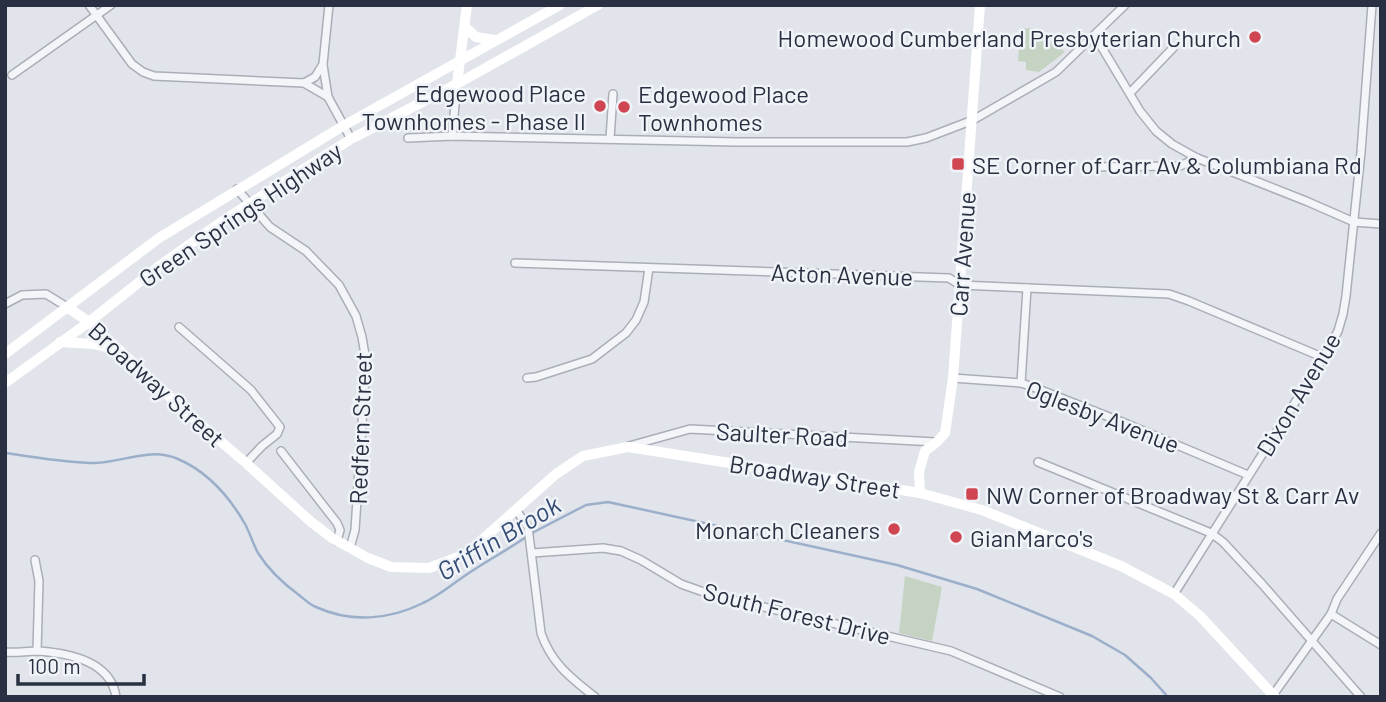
<svg xmlns="http://www.w3.org/2000/svg" width="1386" height="702" viewBox="0 0 1386 702" font-family="Barlow,sans-serif">
	<style>
		.green { fill: #c5d3c2 }
		.lines { fill: none; stroke-linecap: round; stroke-linejoin: round }
		.stream { stroke: #9bafca; stroke-width: 2.5 }
		.street-casing { stroke: #aaaeb7; stroke-width: 10 }
		.street { stroke: #f3f5f8; stroke-width: 7 }
		.secondary { stroke: #fff; stroke-width: 10 }
		.poi-dot { fill: #cf4551; stroke: #f0f3f7; stroke-width: 2.5 }
		.labels { text-anchor: middle; dominant-baseline: central; stroke-width: 5; stroke-linejoin: round; paint-order: stroke }
		.poi-label { font-size: 24px; fill: #293041; stroke: #f0f3f7; text-anchor: start }
		.street-label { font-size: 24px; fill: #293041; stroke: #f0f3f7 }
		.water-label { font-size: 26px; font-style: italic; fill: #334c75; stroke: #f0f3f7 }
	</style>
	<rect width="100%" height="100%" fill="#e1e4ea"/>
	<g class="green">
		<polygon points="1033,28 1046,45 1054,41 1056,34 1064,33 1065,42 1062,50 1065,52 1039,72 1026,70 1026,62 1018,61 1020,29"/>
		<polygon points="905,576 942,587 932,641 899,633"/>
	</g>
	<g class="lines">
		<g class="stream">
			<path d="M 5,453 C 35,457 65,463 95,463 C 124,462 150,447 178,459 C 208,472 229,496 245,524 C 250,533 253,544 258,553 C 268,569 284,584 299,595 C 304,599 310,605 316,607 C 351,623 389,620 423,603 C 441,595 456,581 472,571 C 490,559 509,549 526,537"/>
			<polyline points="532,533 586,505 608,502 897,565 977,589 1092,636 1125,655 1151,678 1168,697"/>
		</g>
		<g class="street-casing">
			<g id="street">
				<polyline points="89,5 132,64 143,72 154,76 304,83 315,77 323,64 329,5"/>
				<polyline points="1095,36 1140,111 1156,131 1172,144 1197,158 1306,201 1354,222 1381,224"/>
				<polyline points="323,65 328,97"/>
				<polyline points="12,75 111,5"/>
				<polyline points="304,83 328,97 351,139"/>
				<polyline points="1130,93 1173,48"/>
				<polyline points="452,136 457,84"/>
				<polyline points="408,138 452,136 737,142 907,142 926,138 973,120 1056,72 1125,5"/>
				<polyline points="610,139 613,94"/>
				<polyline points="1086,167 1180,166 1197,158"/>
				<polyline points="237,189 270,227 306,251 339,285 356,316 362,337 366,361 362,424 355,530 350,548"/>
				<polyline points="515,263 949,278 960,285 1169,294 1189,301 1322,357"/>
				<polyline points="5,304 22,295 46,294 67,307"/>
				<polyline points="179,327 251,390 280,427 277,434 262,446 246,463"/>
				<polyline points="527,378 536,377 592,359 626,333 636,320 644,302 649,268"/>
				<polyline points="953,378 1021,383 1033,387 1132,426 1248,475"/>
				<polyline points="1021,383 1027,288"/>
				<polyline points="629,446 690,429 936,442"/>
				<polyline points="281,451 337,523 340,530 337,541"/>
				<polyline points="1038,462 1211,533 1223,542 1262,584 1361,697"/>
				<path d="M 516,510 L 528,527 L 541,633 C 551,663 571,678 595,697"/>
				<polyline points="532,553 603,548 621,551 641,560 681,584 712,595 951,651 1060,697"/>
				<polyline points="35,560 39,581 37,651"/>
				<polyline points="1174,594 1325,355 1338,331 1343,314 1346,296 1361,152 1372,5"/>
				<polyline points="1331,614 1381,645"/>
				<path d="M 5,652 C 16,653 27,651 38,651 C 68,653 111,661 116,697"/>
				<polyline points="1273,695 1331,614 1337,599 1381,533"/>
			</g>
		</g>
		<use href="#street" class="street"/>
		<g class="secondary">
			<polyline points="465,27 476,37 494,40"/>
			<polyline points="457,84 467,5"/>
			<polyline points="67,307 89,322 185,411 246,463 310,521 332,538 368,558 391,567 429,568 466,554 556,474 583,456 628,447 920,493 982,510 1121,566 1174,594 1200,616 1275,697"/>
			<polyline points="60,342 94,344 118,350"/>
			<polyline points="5,354 159,238 343,126 560,5"/>
			<polyline points="5,383 89,322 162,264 224,220 351,139 457,84 598,5"/>
			<polyline points="920,493 919,472 925,451 937,442 945,433 953,378 980,5"/>
		</g>
	</g>
	<g class="poi-dot">
		<circle cx="1255" cy="37" r="7"/>
		<circle cx="600" cy="106" r="7"/>
		<circle cx="624" cy="107" r="7"/>
		<rect x="951" y="157" width="14" height="14" rx="3.5"/>
		<rect x="965" y="487" width="14" height="14" rx="3.5"/>
		<circle cx="894" cy="529" r="7"/>
		<circle cx="956" cy="537" r="7"/>
	</g>
	<g class="labels">
		<g class="poi-label">
			<text x="1241" y="37" text-anchor="end">Homewood Cumberland Presbyterian Church</text>
			<text x="586" y="92" text-anchor="end">Edgewood Place<tspan x="586" dy="28">Townhomes - Phase II</tspan></text>
			<text x="638" y="93">Edgewood Place<tspan x="638" dy="28">Townhomes</tspan></text>
			<text x="972" y="164">SE Corner of Carr Av &amp; Columbiana Rd</text>
			<text x="986" y="494">NW Corner of Broadway St &amp; Carr Av</text>
			<text x="880" y="529" text-anchor="end">Monarch Cleaners</text>
			<text x="970" y="537">GianMarco's</text>
		</g>
		<g class="street-label">
			<text transform="translate(240 214) rotate(-34)">Green Springs Highway</text>
			<text transform="translate(962 254) rotate(-86)">Carr Avenue</text>
			<text transform="translate(842 274) rotate(2)">Acton Avenue</text>
			<text transform="translate(157 384) rotate(42)">Broadway Street</text>
			<text transform="translate(1298 394) rotate(-59)">Dixon Avenue</text>
			<text transform="translate(1103 416) rotate(21)">Oglesby Avenue</text>
			<text transform="translate(360 428) rotate(-88)">Redfern Street</text>
			<text transform="translate(782 434) rotate(3)">Saulter Road</text>
			<text transform="translate(815 476) rotate(9)">Broadway Street</text>
			<text transform="translate(797 613) rotate(14)">South Forest Drive</text>
		</g>
		<g class="water-label">
			<text transform="translate(498 537) rotate(-31)">Griffin Brook</text>
		</g>
	</g>
	<rect width="1386" height="702" fill="none" stroke="#293041" stroke-width="14"/>
	<path d="M18 674v10h126v-10" fill="none" stroke="#293041" stroke-width="3.5"/>
	<text x="28" y="674" font-size="21" fill="#293041" stroke="#f0f3f7" stroke-width="5" paint-order="stroke">100 m</text>
</svg>
